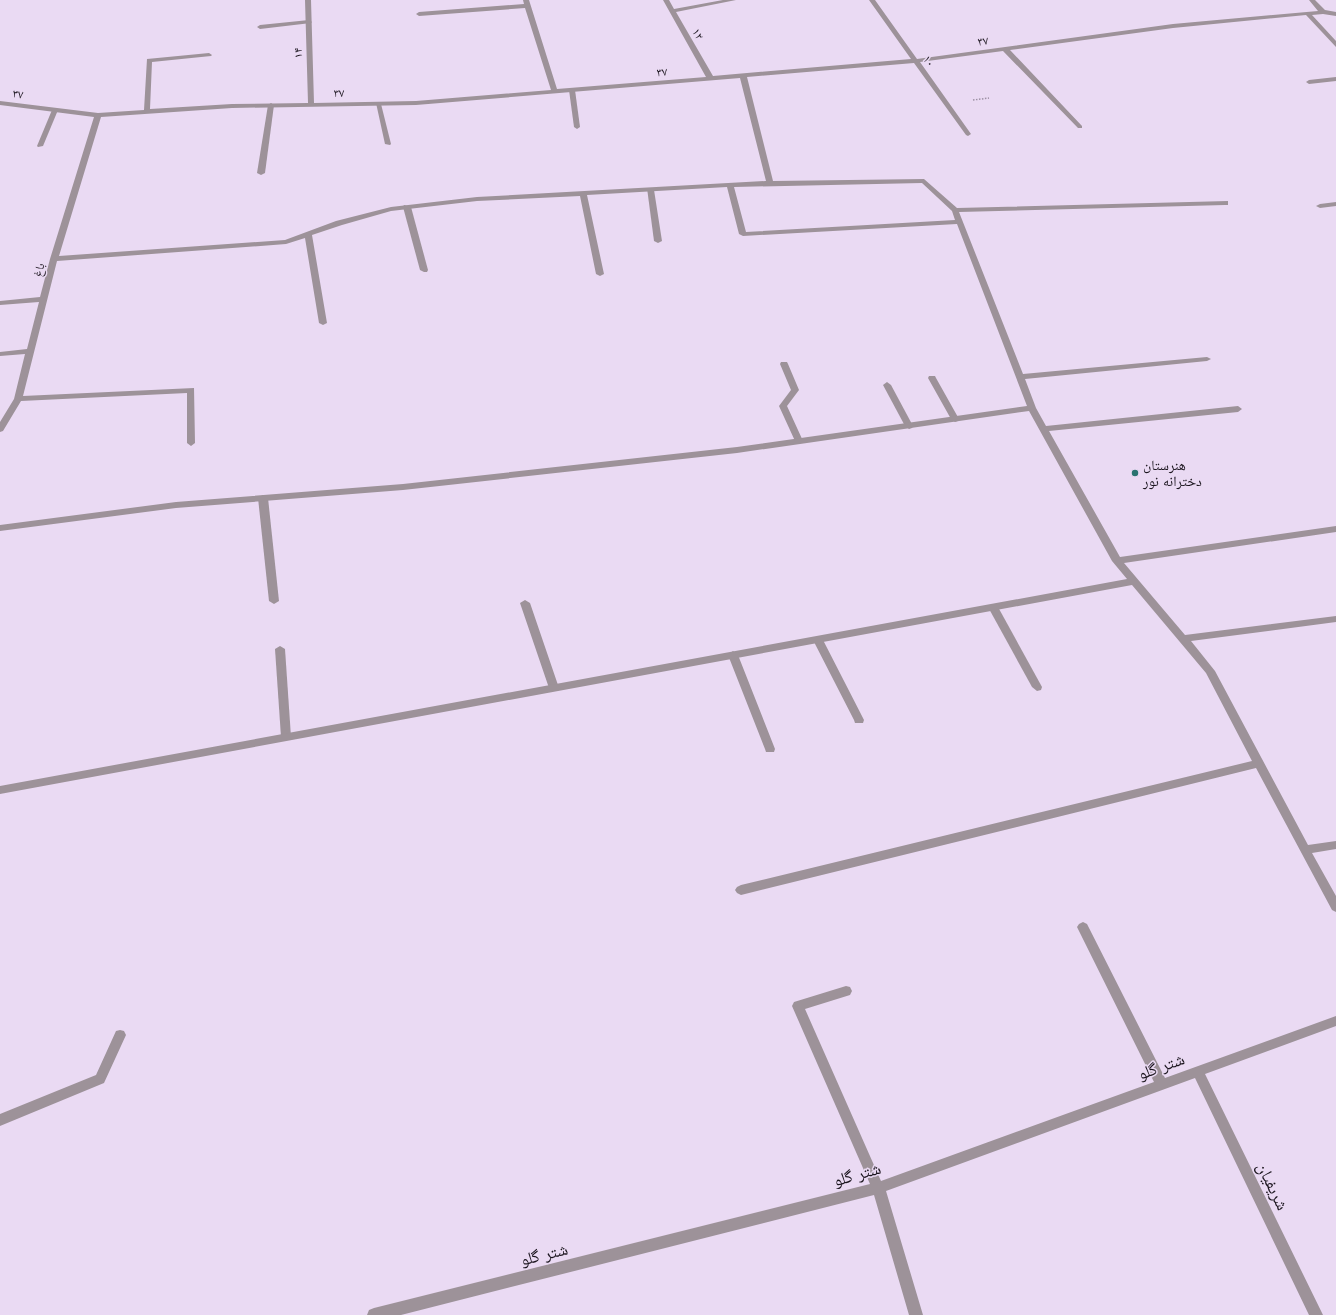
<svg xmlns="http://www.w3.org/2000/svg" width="1336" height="1315" viewBox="0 0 1336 1315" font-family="Jost,'Noto Naskh Arabic',sans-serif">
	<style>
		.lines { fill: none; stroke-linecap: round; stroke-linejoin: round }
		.path { stroke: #9d91a4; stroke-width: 1.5; stroke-dasharray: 1.5 1.5; stroke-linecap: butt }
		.service { fill: #9d9299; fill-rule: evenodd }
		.minor { fill: #9d9299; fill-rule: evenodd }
		.poi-dot { fill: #29726f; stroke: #eadaf3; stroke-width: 1.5 }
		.labels { text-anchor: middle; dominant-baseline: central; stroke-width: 3; stroke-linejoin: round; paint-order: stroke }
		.far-street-label { font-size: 12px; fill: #1b151e; stroke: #eadaf3 }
		.poi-label { font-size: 14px; fill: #1b151e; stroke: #eadaf3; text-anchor: start }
		.near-street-label { font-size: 17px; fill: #1b151e; stroke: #eadaf3 }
	</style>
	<rect width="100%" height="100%" fill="#eadaf3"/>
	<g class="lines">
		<polyline class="path" points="973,100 989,98"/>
		<g class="service">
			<polygon points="309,20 312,22 311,23 260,29 257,27 260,25"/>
			<polygon points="1336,77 1336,81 1309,84 1306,82 1309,80"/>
			<polygon points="572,88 575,90 580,127 577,129 574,127 569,90"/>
			<polygon points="271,103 274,105 265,173 261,175 257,173 268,105"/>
			<polygon points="376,103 381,104 391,144 390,145 385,144"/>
			<polygon points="55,108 58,110 43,146 38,147 37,146 52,110"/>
			<polygon points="647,188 654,190 662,241 658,243 654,241"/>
			<polygon points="404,205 411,207 428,270 427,272 424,272 420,270 403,207"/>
			<polygon points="781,362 787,362 788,364 799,390 787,406 803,441 799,444 795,441 779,406 791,390 780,364"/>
			<polygon points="929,376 935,376 936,378 959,419 958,421 955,422 951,419 928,378"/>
			<polygon points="887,382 891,385 913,426 912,428 909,429 905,426 883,385"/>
			<polygon points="263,495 268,498 279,601 274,604 269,601 258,498"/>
			<polygon points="525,600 530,603 559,688 558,691 550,691 549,688 520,603"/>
			<polygon points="993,604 998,607 1042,687 1041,690 1037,691 1032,687 988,607"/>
			<polygon points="818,637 823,640 864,720 863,723 855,723 854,720 813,640"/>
			<polygon points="280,646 285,649 291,737 290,740 282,740 281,737 275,649"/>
			<polygon points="733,651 738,655 775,749 774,752 766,752 765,749 728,655"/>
		</g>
		<g class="minor">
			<path d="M 305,0 L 311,0 L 314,103 L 416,101 L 551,90 L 525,8 L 419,16 L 416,14 L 419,12 L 524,4 L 523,0 L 529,0 L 557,89 L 706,77 L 663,0 L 669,0 L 674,9 L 723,0 L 736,0 L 676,12 L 713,76 L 911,59 L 869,0 L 875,0 L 917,59 L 1173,24 L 1318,11 L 1309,0 L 1315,0 L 1325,10 L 1336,12 L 1336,16 L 1323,14 L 1312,15 L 1336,41 L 1336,47 L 1306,15 L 1173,28 L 1010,50 L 1082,126 L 1082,128 L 1078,128 L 1003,51 L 920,62 L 971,134 L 968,136 L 966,135 L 914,63 L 747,77 L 773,181 L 924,179 L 957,208 L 1228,201 L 1228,205 L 1225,205 L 959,212 L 1023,374 L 1207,357 L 1211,359 L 1207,361 L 1025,379 L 1036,408 L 1046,426 L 1238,406 L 1242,409 L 1238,412 L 1049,431 L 1120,557 L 1336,526 L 1336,532 L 1124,563 L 1185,635 L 1336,616 L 1336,622 L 1191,641 L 1215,671 L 1308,845 L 1336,841 L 1336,849 L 1312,853 L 1336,896 L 1336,912 L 1332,910 L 1256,768 L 741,895 L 737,893 L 735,890 L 737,887 L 741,885 L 1252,761 L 1206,673 L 1132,585 L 0,794 L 0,786 L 1127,579 L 1112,561 L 1029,411 L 737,453 L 403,490 L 176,508 L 0,531 L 0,525 L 176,502 L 403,484 L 737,447 L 1027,406 L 957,224 L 743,236 L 739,234 L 727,187 L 587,195 L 604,274 L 600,276 L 596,274 L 580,196 L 477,201 L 391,211 L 342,225 L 312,235 L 327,323 L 323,325 L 319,323 L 305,238 L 286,244 L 57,261 L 23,396 L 194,388 L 195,443 L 191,446 L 187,443 L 187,393 L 21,401 L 3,431 L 0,432 L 0,422 L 14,399 L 25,354 L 0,356 L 0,352 L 27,349 L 39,302 L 0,305 L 0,301 L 40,297 L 50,259 L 94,117 L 0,105 L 0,101 L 98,113 L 144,110 L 147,59 L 209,53 L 212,55 L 211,56 L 152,62 L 150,109 L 232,104 L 308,103 ZM 740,78 L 766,181 L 477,197 L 391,207 L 336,221 L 285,240 L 59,256 L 101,117 L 232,108 L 416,105 ZM 922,183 L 952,211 L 955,220 L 746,232 L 734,187 Z"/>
			<polygon points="1336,202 1336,206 1320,208 1316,206 1320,204"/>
			<polygon points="1083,922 1087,924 1165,1078 1336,1016 1336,1026 1205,1074 1323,1315 1309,1315 1195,1078 886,1191 923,1315 909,1315 874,1195 401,1315 367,1315 369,1310 374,1308 870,1184 792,1006 794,1002 846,986 850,987 852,991 850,995 805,1009 881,1181 1154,1082 1077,927 1079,924"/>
			<polygon points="120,1030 124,1031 126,1035 104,1083 0,1126 0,1114 96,1075 116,1031"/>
		</g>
	</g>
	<circle class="poi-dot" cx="1135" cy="473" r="4"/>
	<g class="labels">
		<g class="far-street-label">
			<text transform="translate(698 34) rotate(60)">۱۲</text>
			<text transform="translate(983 41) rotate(-8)">۳۷</text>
			<text transform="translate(298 53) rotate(-92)">۱۴</text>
			<text transform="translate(929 61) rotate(54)">۱۰</text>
			<text transform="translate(662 72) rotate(-5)">۳۷</text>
			<text transform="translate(339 93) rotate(-1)">۳۷</text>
			<text transform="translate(18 94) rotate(7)">۳۷</text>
			<text transform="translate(39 270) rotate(-76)">باغ</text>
		</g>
		<g class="poi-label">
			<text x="1143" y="465">هنرستان<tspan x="1143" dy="16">دخترانه نور</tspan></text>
		</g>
		<g class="near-street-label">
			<text transform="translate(1161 1066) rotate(-20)">شتر گلو</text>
			<text transform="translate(857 1174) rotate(-16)">شتر گلو</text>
			<text transform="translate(1273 1186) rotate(64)">شریفیان</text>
			<text transform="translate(544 1254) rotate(-14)">شتر گلو</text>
		</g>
	</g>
</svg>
